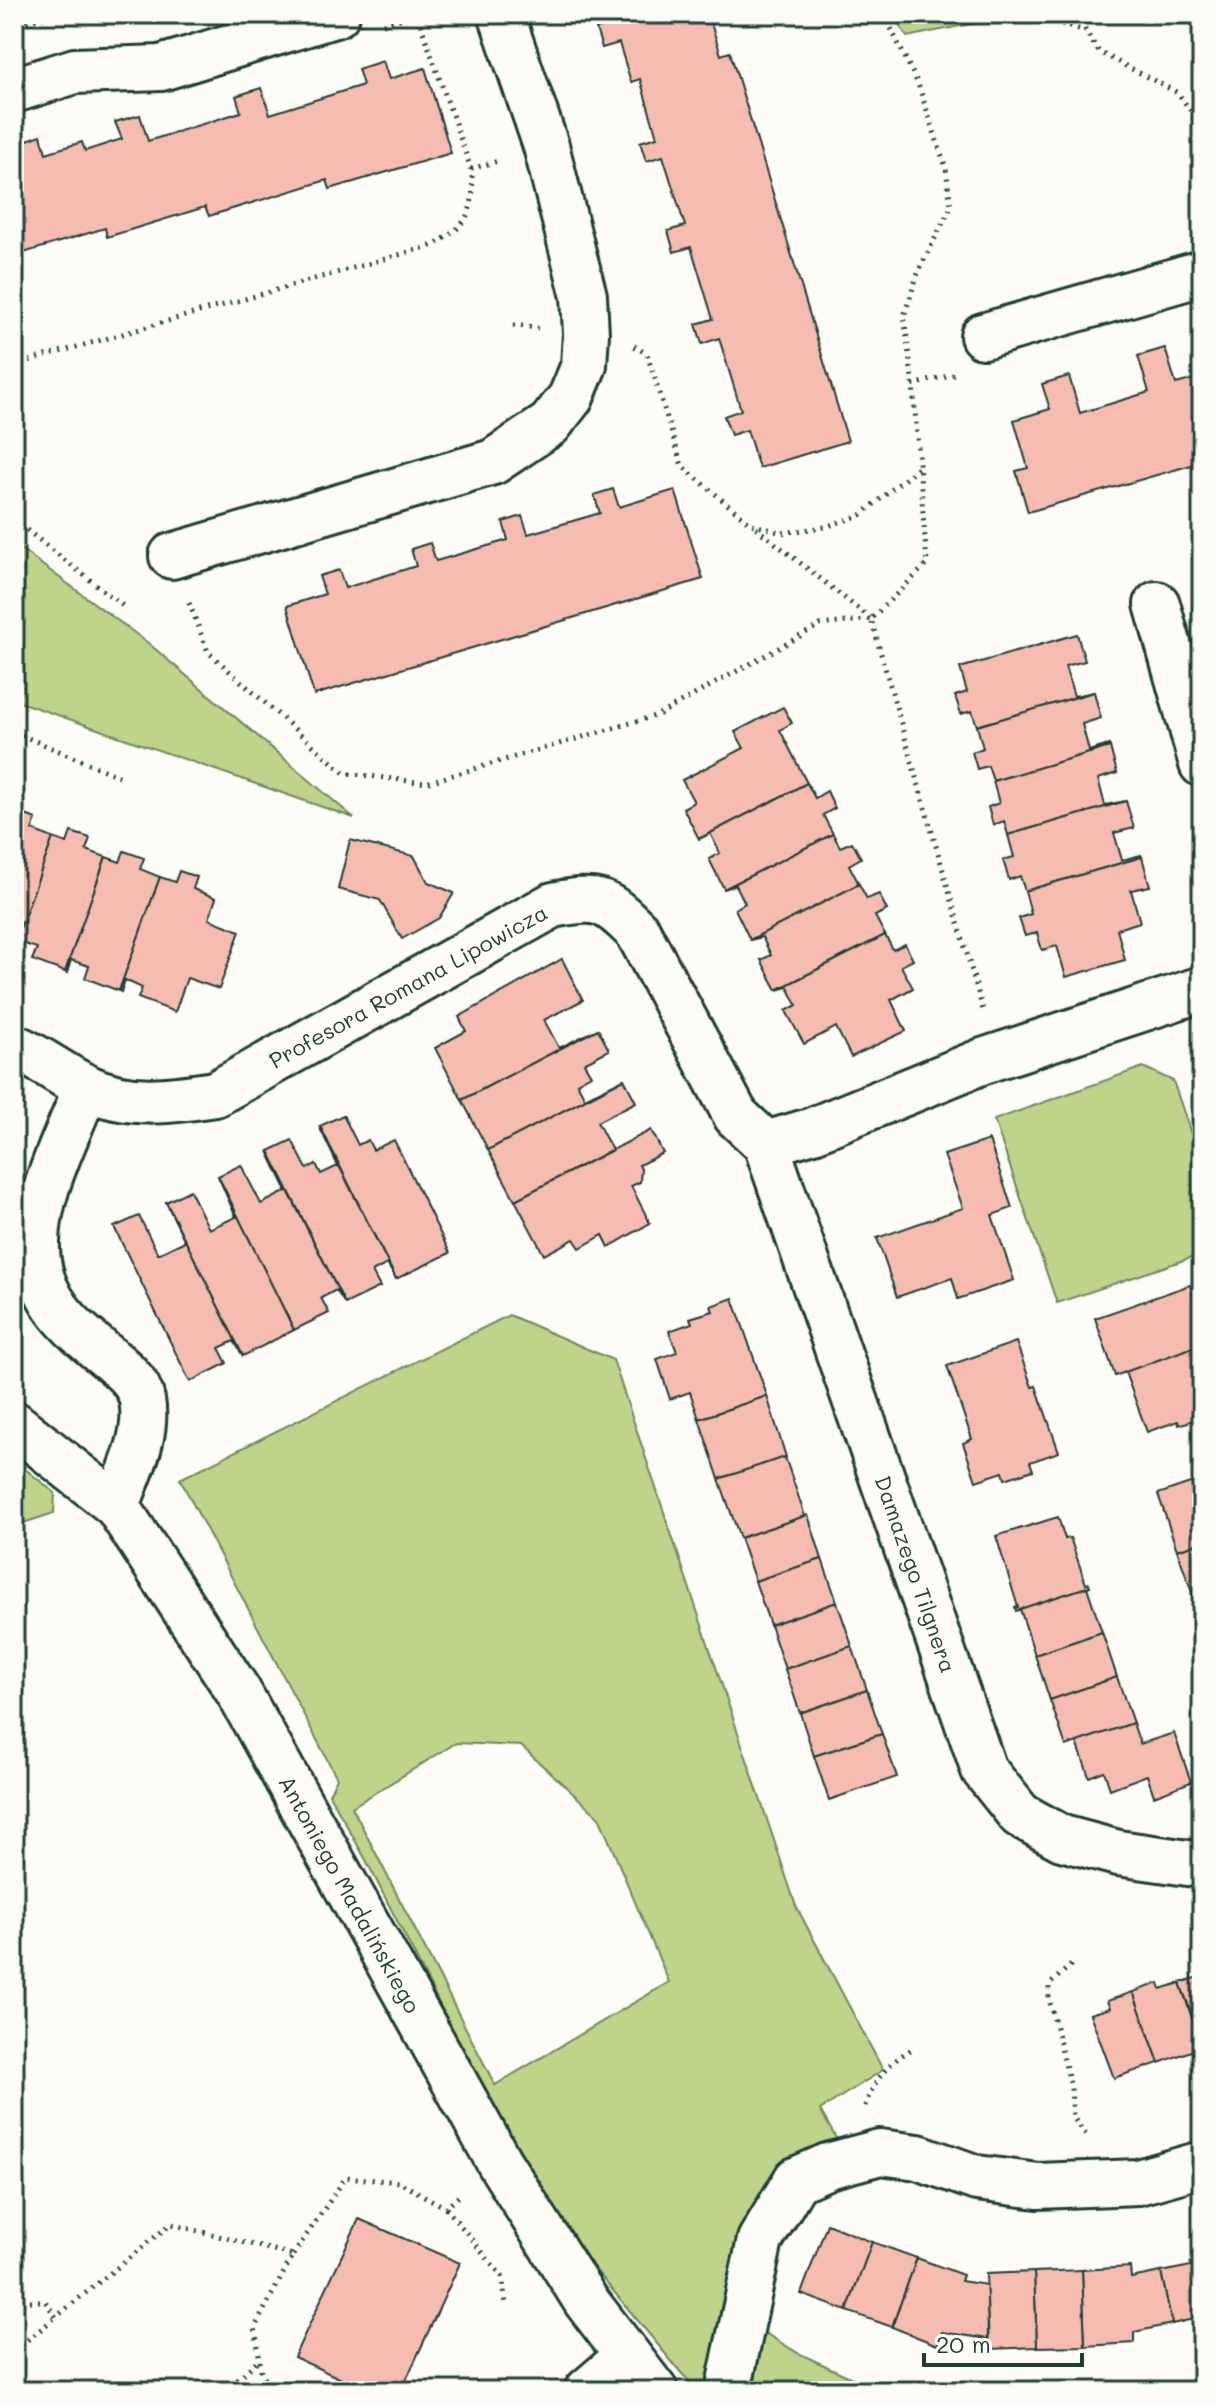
<svg xmlns="http://www.w3.org/2000/svg" width="1216" height="2405" viewBox="0 0 1216 2405" font-family="Mali,sans-serif">
	<style>
		.green { fill: #bdd48a; stroke: #6e885f; stroke-width: 2; fill-rule: evenodd }
		.building { fill: #f6bcb1; stroke: #1f3d34; stroke-width: 2 }
		.lines { fill: none; stroke-linecap: round; stroke-linejoin: round }
		.minor-casing { stroke: #1f3d34; stroke-width: 50 }
		.path { stroke: #1f3d34; stroke-width: 5; stroke-dasharray: 2 6; stroke-linecap: butt }
		.minor { stroke: #fdfcf7; stroke-width: 44 }
		.labels { text-anchor: middle; dominant-baseline: central; stroke-width: 6; stroke-linejoin: round; paint-order: stroke }
		.street-label { font-size: 22px; fill: #1f3d34; stroke: #fdfcf7 }
	</style>
	<rect width="100%" height="100%" fill="#fdfcf7"/>
	<filter id="ink" filterUnits="userSpaceOnUse"><feTurbulence type="fractalNoise" baseFrequency=".0125" numOctaves="2"/><feDisplacementMap in="SourceGraphic" scale="16" xChannelSelector="R" yChannelSelector="G"/><feConvolveMatrix kernelMatrix="1 2 1 2 8 2 1 2 1" color-interpolation-filters="sRGB"/></filter>
	<g filter="url(#ink)">
		<g class="green">
			<polygon points="893,14 1007,14 1000,18 907,37"/>
			<polygon points="14,544 148,643 354,818 14,700"/>
			<polygon points="1143,1067 1173,1081 1202,1165 1202,1254 1057,1303 994,1120"/>
			<path d="M 509,1315 L 613,1360 L 796,1906 L 883,2070 L 820,2110 L 840,2145 L 799,2165 L 713,2378 L 698,2389 L 683,2375 L 575,2245 L 492,2107 L 366,1860 L 329,1794 L 337,1778 L 180,1479 ZM 456,1743 L 521,1746 L 599,1817 L 669,1982 L 495,2085 L 352,1807 Z"/>
			<polygon points="14,1460 55,1493 54,1513 14,1526"/>
			<polygon points="755,2327 798,2353 880,2391 747,2391"/>
		</g>
		<g class="building">
			<polygon points="610,14 708,14 721,55 730,52 848,441 759,468 747,430 731,435 724,416 741,410 719,338 702,344 696,324 713,319 691,247 674,252 668,231 685,226 663,156 646,161 640,142 657,137 640,79 631,82 619,43 602,48 596,29 613,24"/>
			<polygon points="383,61 389,79 425,68 451,153 330,189 327,180 209,216 205,207 107,237 105,228 14,256 14,163 21,160 16,144 41,135 46,153 82,142 85,151 122,139 115,122 140,115 148,141 241,112 236,96 261,88 270,114 363,85 358,69"/>
			<polygon points="1165,348 1176,384 1202,377 1202,462 1028,512 1016,471 1028,468 1014,420 1050,409 1042,384 1069,376 1080,413 1149,392 1138,356"/>
			<polygon points="613,489 619,507 675,490 703,579 314,695 287,606 325,594 319,576 339,570 345,588 416,566 411,549 430,543 436,561 508,540 503,522 522,516 528,534 600,513 594,495"/>
			<polygon points="1077,634 1085,661 1065,666 1074,696 1094,692 977,726 972,711 961,714 955,696 967,692 960,668"/>
			<polygon points="1094,692 1101,718 1082,724 1089,751 1109,745 1110,747 993,781 988,766 977,769 972,752 983,748 977,726"/>
			<polygon points="783,707 792,723 780,730 807,783 699,839 683,808 694,802 682,780 744,748 735,732"/>
			<polygon points="1110,747 1117,773 1098,779 1105,805 1126,801 1008,835 1004,821 993,825 988,807 999,803 993,781"/>
			<polygon points="807,783 815,798 827,791 835,808 823,815 833,834 724,889 709,859 720,853 710,833 699,839"/>
			<polygon points="1126,801 1134,828 1114,833 1122,860 1141,855 1142,857 1025,891 1020,876 1009,880 1003,860 1014,857 1008,835"/>
			<polygon points="18,812 36,819 32,830 53,838 14,945 14,823"/>
			<polygon points="71,832 90,838 86,850 106,857 65,972 32,960 37,948 18,942 14,952 14,945 53,838 67,843"/>
			<polygon points="833,834 840,847 852,842 861,858 849,865 859,884 750,940 735,909 745,903 736,885 724,889"/>
			<polygon points="350,840 414,856 428,882 454,893 439,918 402,939 380,900 338,889"/>
			<polygon points="124,851 144,858 140,869 160,877 119,991 85,978 89,966 71,960 67,973 65,972 106,857 120,862"/>
			<polygon points="1142,857 1150,886 1131,890 1140,922 1117,929 1125,960 1066,977 1057,946 1042,950 1037,933 1025,936 1019,918 1031,914 1025,891"/>
			<polygon points="179,871 197,877 193,889 216,898 209,919 240,931 219,989 187,978 175,1012 138,998 142,988 125,980 121,992 119,991 160,877 175,882"/>
			<polygon points="859,884 867,899 879,894 887,910 875,916 885,935 777,990 761,960 771,955 762,937 750,940"/>
			<polygon points="885,935 893,950 905,944 913,960 901,966 913,988 891,1000 906,1031 851,1057 836,1027 804,1044 786,1011 797,1005 788,987 777,990"/>
			<polygon points="562,959 583,1000 544,1020 559,1048 598,1029 462,1100 435,1048 466,1031 459,1017"/>
			<polygon points="598,1029 609,1050 584,1063 591,1075 577,1083 585,1098 624,1079 488,1150 462,1100"/>
			<polygon points="624,1079 636,1102 597,1122 612,1150 515,1200 488,1150"/>
			<polygon points="343,1115 358,1145 368,1140 373,1150 394,1140 450,1253 396,1279 320,1126"/>
			<polygon points="319,1126 396,1279 387,1264 372,1272 380,1287 345,1304 269,1151 292,1140 307,1169 316,1164 321,1174 338,1166"/>
			<polygon points="651,1130 663,1153 639,1165 641,1169 640,1182 631,1186 650,1223 609,1247 603,1235 580,1248 574,1239 544,1255 515,1200"/>
			<polygon points="989,1140 1012,1208 992,1215 1014,1280 958,1299 952,1278 897,1297 877,1238 963,1208 944,1155"/>
			<polygon points="268,1151 345,1304 336,1290 321,1298 329,1313 294,1330 218,1176 241,1165 261,1204 287,1191"/>
			<polygon points="218,1176 294,1330 243,1356 166,1202 190,1190 209,1229 236,1217"/>
			<polygon points="166,1202 243,1356 234,1341 219,1348 227,1363 190,1382 114,1227 139,1216 158,1254 185,1241"/>
			<polygon points="1190,1285 1198,1312 1202,1311 1202,1344 1115,1376 1095,1318"/>
			<polygon points="733,1298 767,1396 699,1419 690,1392 670,1399 657,1359 677,1352 669,1331 692,1323 690,1318 713,1311 711,1306"/>
			<polygon points="1016,1342 1032,1387 1036,1386 1059,1452 1030,1462 1033,1470 1005,1479 1003,1472 976,1481 963,1443 972,1439 947,1366"/>
			<polygon points="1202,1344 1202,1417 1179,1425 1178,1421 1147,1432 1125,1372"/>
			<polygon points="767,1396 786,1457 719,1479 699,1419"/>
			<polygon points="785,1457 805,1516 740,1538 719,1479"/>
			<polygon points="1202,1479 1202,1542 1177,1550 1158,1494"/>
			<polygon points="808,1515 822,1559 755,1581 740,1538"/>
			<polygon points="1058,1517 1065,1539 1070,1538 1086,1584 1089,1583 1090,1586 1016,1611 1015,1608 1018,1607 996,1536"/>
			<polygon points="1202,1542 1202,1604 1197,1606 1177,1550"/>
			<polygon points="822,1559 837,1602 770,1625 755,1581"/>
			<polygon points="1087,1587 1102,1632 1035,1655 1020,1609"/>
			<polygon points="837,1602 852,1646 785,1669 770,1625"/>
			<polygon points="1102,1632 1117,1677 1050,1700 1035,1655"/>
			<polygon points="852,1646 867,1690 800,1713 785,1669"/>
			<polygon points="1117,1677 1133,1723 1066,1746 1050,1700"/>
			<polygon points="867,1690 882,1734 814,1756 800,1713"/>
			<polygon points="1133,1723 1140,1744 1174,1733 1191,1782 1154,1796 1147,1775 1110,1789 1104,1771 1089,1777 1077,1742"/>
			<polygon points="882,1734 897,1777 829,1800 814,1756"/>
			<polygon points="1202,1967 1202,2041 1180,1983 1199,1977 1196,1969"/>
			<polygon points="1159,1983 1161,1989 1180,1983 1202,2047 1159,2063 1133,1992"/>
			<polygon points="1133,1992 1159,2063 1114,2078 1090,2014 1110,2008 1107,2001"/>
			<polygon points="359,2219 460,2263 401,2391 367,2391 294,2357"/>
			<polygon points="827,2224 872,2242 847,2311 801,2294"/>
			<polygon points="872,2242 917,2258 892,2327 847,2311"/>
			<polygon points="917,2258 963,2275 961,2281 987,2285 988,2339 942,2332 937,2345 892,2327"/>
			<polygon points="1202,2258 1202,2317 1172,2324 1161,2272 1191,2266 1190,2263"/>
			<polygon points="1130,2267 1131,2278 1161,2272 1172,2324 1134,2332 1134,2343 1085,2346 1082,2270"/>
			<polygon points="1082,2270 1085,2346 1037,2347 1034,2272"/>
			<polygon points="1034,2272 1037,2347 989,2349 986,2274"/>
		</g>
		<g class="lines">
			<g class="minor-casing">
				<g id="minor">
					<polyline points="14,90 75,71 161,68 337,14"/>
					<polyline points="983,336 1202,273"/>
					<polyline points="172,556 493,462 550,424 571,397 584,365 586,334 584,296 546,146 501,14"/>
					<polyline points="1157,604 1202,764"/>
					<path d="M 14,1047 C 40,1057 61,1075 86,1087 C 128,1107 170,1101 215,1094 L 553,905 C 599,896 605,899 638,932 L 736,1116 L 766,1144 L 813,1130 L 983,1061 L 1202,989"/>
					<path d="M 86,1087 C 67,1139 35,1194 37,1250 C 39,1302 72,1327 109,1358 C 123,1370 138,1381 142,1400 C 149,1436 128,1474 117,1506"/>
					<polyline points="766,1144 984,1770 1020,1815 1062,1838 1118,1853 1202,1865"/>
					<polyline points="14,1424 117,1506 238,1691 499,2162 586,2301 655,2391"/>
					<polyline points="587,2391 628,2356"/>
					<polyline points="728,2391 760,2240 796,2180 828,2166 880,2152 918,2157 977,2178 1038,2186 1138,2182 1202,2164"/>
				</g>
			</g>
			<g class="path">
				<polyline points="14,14 25,23 45,17"/>
				<polyline points="884,14 918,84 946,168 951,207 919,270 904,316 913,385 927,564 871,619 983,1010"/>
				<polyline points="1040,14 1053,21 1085,31"/>
				<polyline points="1079,14 1086,32 1099,52 1178,93 1190,110 1202,136"/>
				<polyline points="383,24 416,14"/>
				<polyline points="471,169 501,160"/>
				<polyline points="513,325 538,328"/>
				<polyline points="634,346 647,354 682,466 751,524 782,533 825,527 861,515 918,468"/>
				<path d="M 14,365 L 430,246 C 467,229 477,209 471,169 L 417,14"/>
				<polyline points="913,385 955,374"/>
				<polyline points="14,520 123,606"/>
				<polyline points="756,528 870,618"/>
				<polyline points="189,603 208,652 344,773 426,783 658,715 820,625 871,619"/>
				<polyline points="14,732 123,778"/>
				<polyline points="1071,1965 1049,1985 1049,1999 1071,2088 1073,2117 1086,2135"/>
				<path d="M 865,2106 C 874,2080 888,2063 912,2049"/>
				<polyline points="446,2208 502,2276 506,2304"/>
				<polyline points="293,2255 346,2177 399,2182 446,2208 462,2193"/>
				<polyline points="14,2301 45,2301 56,2317 171,2224 293,2255 255,2327 261,2370 269,2391"/>
				<polyline points="21,2345 56,2317"/>
				<polyline points="226,2391 259,2359"/>
			</g>
			<use href="#minor" class="minor"/>
		</g>
	</g>
	<g class="labels">
		<g class="street-label">
			<text transform="translate(408 986) rotate(-29)">Profesora Romana Lipowicza</text>
			<text transform="translate(916 1574) rotate(71)">Damazego Tilgnera</text>
			<text transform="translate(350 1894) rotate(61)">Antoniego Madalińskiego</text>
		</g>
	</g>
	<rect width="1216" height="2405" fill="none" stroke="#fdfcf7" stroke-width="48"/>
	<rect x="24" y="24" width="1168" height="2357" fill="none" stroke="#1f3d34" stroke-width="3" filter="url(#ink)"/>
	<path d="M924 2353v12h158v-12" fill="none" stroke="#1f3d34" stroke-width="4"/>
	<text x="936" y="2353" font-size="24" fill="#1f3d34" stroke="#fdfcf7" stroke-width="6" paint-order="stroke">20 m</text>
</svg>
